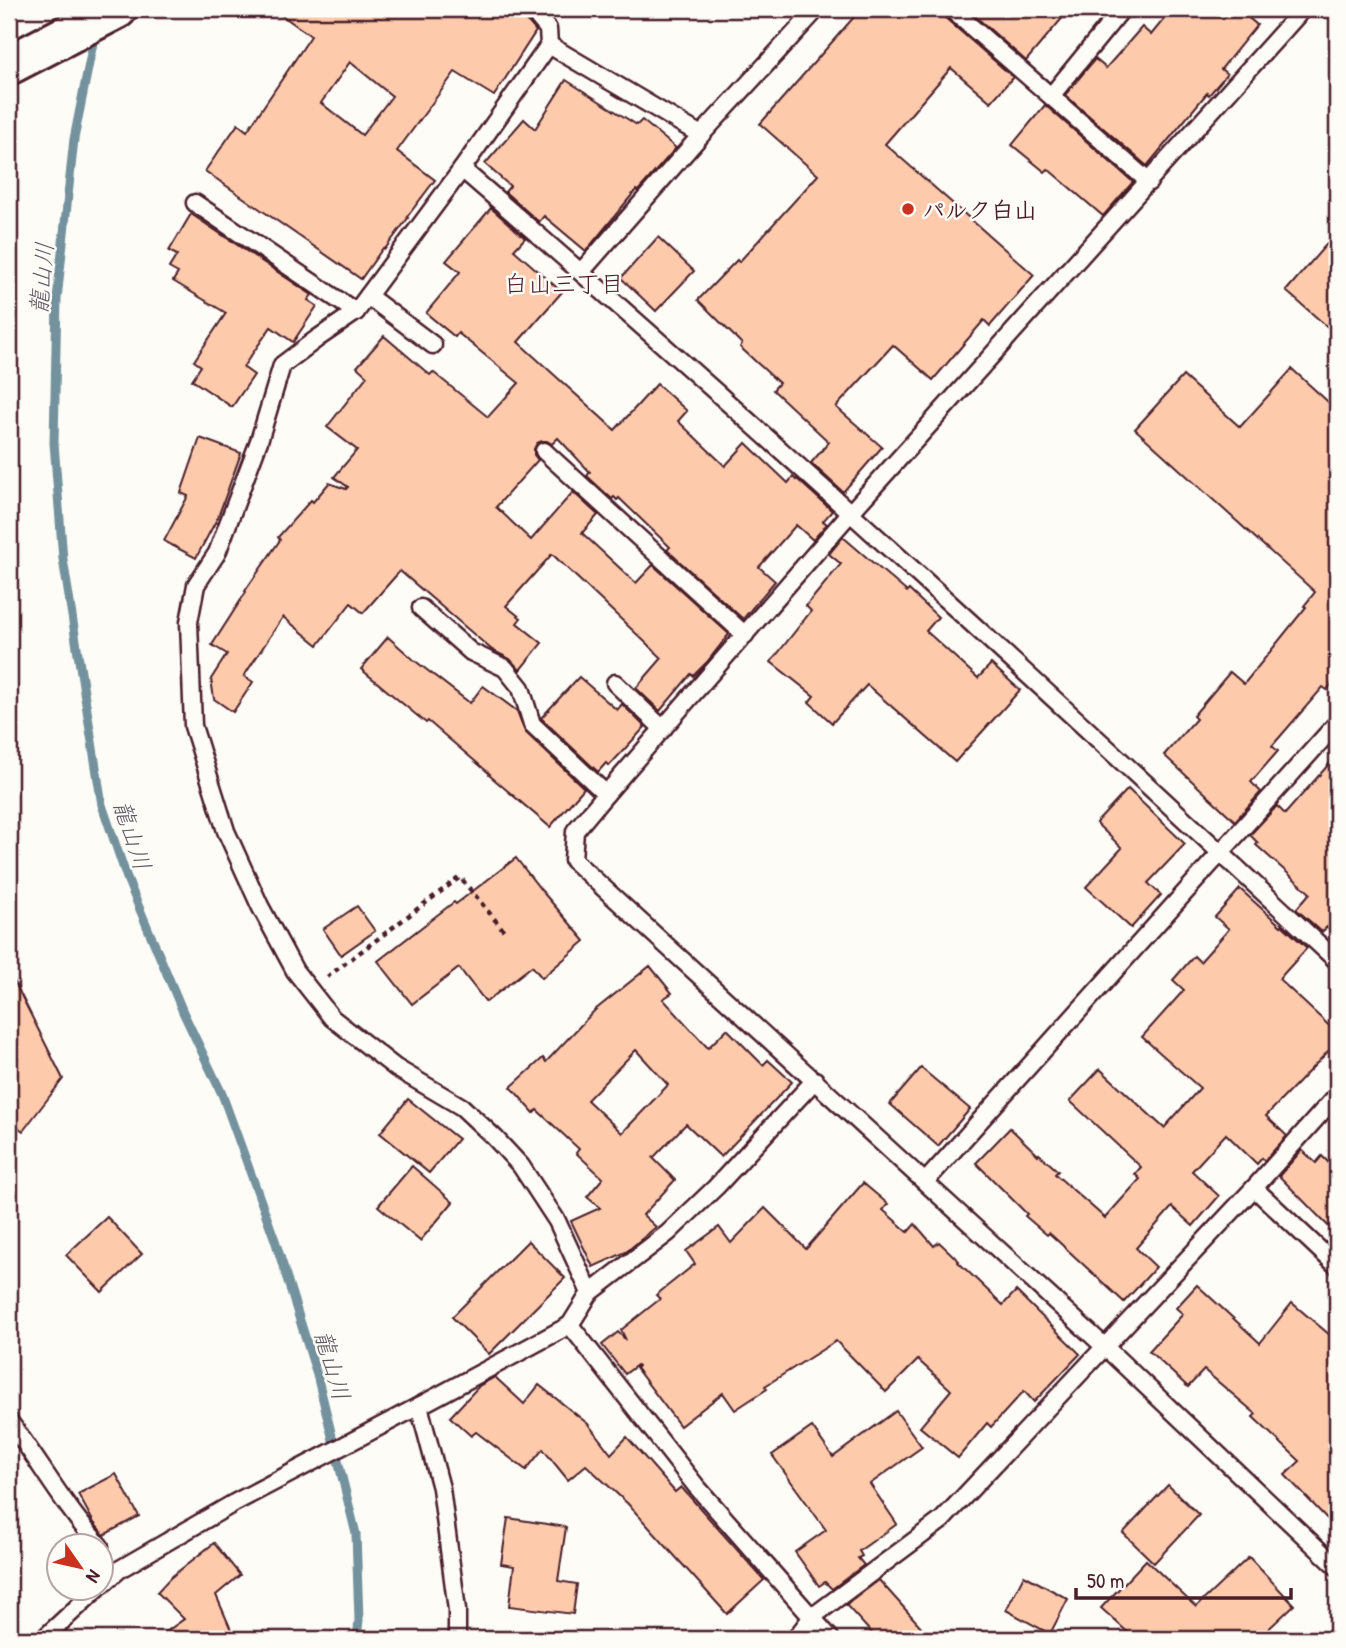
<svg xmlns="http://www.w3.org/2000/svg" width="1346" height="1648" viewBox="0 0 1346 1648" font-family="'Patrick Hand','Klee One',sans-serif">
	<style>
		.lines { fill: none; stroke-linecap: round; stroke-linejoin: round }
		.stream { stroke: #73929d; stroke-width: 9 }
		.building { fill: #fdcbac; stroke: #4a1f2b; stroke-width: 2; fill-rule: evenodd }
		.service-casing { stroke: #4a1f2b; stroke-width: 21 }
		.tertiary-casing { stroke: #4a1f2b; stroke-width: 44 }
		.path { stroke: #4a1f2b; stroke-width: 4.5; stroke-dasharray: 5 5; stroke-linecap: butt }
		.service { stroke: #fdfcf7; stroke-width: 16 }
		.tertiary { stroke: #fdfcf7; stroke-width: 38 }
		.poi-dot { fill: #c8321e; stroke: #fdfcf7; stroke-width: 2.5 }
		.labels { text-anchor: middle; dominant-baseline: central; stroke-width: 5; stroke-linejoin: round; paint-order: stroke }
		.poi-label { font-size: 23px; font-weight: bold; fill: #4a1f2b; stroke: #fdfcf7; text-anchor: start }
		.water-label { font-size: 24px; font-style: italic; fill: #5e5864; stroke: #fdfcf7 }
		.neighbourhood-label { font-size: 24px; fill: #4a1f2b; stroke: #fdfcf7 }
	</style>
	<rect width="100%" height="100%" fill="#fdfcf7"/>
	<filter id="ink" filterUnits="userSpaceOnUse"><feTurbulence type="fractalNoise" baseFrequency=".0143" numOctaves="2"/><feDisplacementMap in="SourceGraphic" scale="14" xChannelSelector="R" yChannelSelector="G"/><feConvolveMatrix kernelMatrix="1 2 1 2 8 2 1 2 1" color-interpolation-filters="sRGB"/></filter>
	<g filter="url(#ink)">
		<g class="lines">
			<polyline class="stream" points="95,33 74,139 57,299 54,443 63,559 102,805 128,881 183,1012 222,1094 275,1240 317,1375 356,1534 359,1620 357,1639"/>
		</g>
		<g class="building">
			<path d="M 273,9 L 506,9 L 529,23 L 536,31 L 494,96 L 455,72 L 397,151 L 435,180 L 407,217 L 408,218 L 385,249 L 383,248 L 361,279 L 205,171 L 238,124 L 247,131 L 311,36 ZM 350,62 L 392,96 L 362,135 L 321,103 Z"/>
			<polygon points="861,9 941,9 944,17 1013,77 991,102 951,68 885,144 1034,275 990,326 984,320 933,380 893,345 836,407 882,447 843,492 811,463 829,442 773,390 779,383 740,347 742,344 698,300 737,260 739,262 818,175 760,124"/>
			<polygon points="967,9 1070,9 1026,61"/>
			<polygon points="1172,9 1210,9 1223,19 1231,9 1238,9 1257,25 1221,69 1227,74 1209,95 1207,93 1147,166 1065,95 1095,59 1106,68 1142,27 1151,35"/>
			<polygon points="566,80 637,125 642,120 676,148 638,191 636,190 586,251 544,216 539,222 505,192 510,186 485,164 524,119 535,129"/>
			<polygon points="1045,105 1133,182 1103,216 1048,169 1045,172 1012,145"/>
			<polygon points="491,208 525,238 514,250 562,292 518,342 615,430 657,384 687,411 678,421 725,466 746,443 788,483 793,477 796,480 797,479 829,508 832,511 823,521 827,524 813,540 796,525 759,567 775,581 743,619 667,550 670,547 619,498 617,500 614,497 612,499 587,476 590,472 558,438 552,444 547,441 542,441 537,443 534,449 534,455 538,460 496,507 531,540 573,492 598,515 582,533 636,583 653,565 729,634 707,662 693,676 691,674 660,711 636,688 662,658 552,554 506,606 521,618 517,623 542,643 520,670 510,659 492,650 400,571 363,613 351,603 318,645 283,617 244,676 253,682 233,712 214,699 211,679 227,654 212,645 246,592 245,591 280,540 278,537 311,500 313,502 329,483 346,489 348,487 334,477 357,450 327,427 367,376 357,367 384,336 430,375 433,372 488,417 519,383 458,333 455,337 426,313 460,272 446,261"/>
			<polygon points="191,214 312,295 308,300 317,306 293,342 271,327 243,367 254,375 232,407 192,380 201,366 194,361 226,313 173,281 178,273 169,268 177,255 169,251"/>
			<polygon points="1337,232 1337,335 1286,291"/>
			<polygon points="658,237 694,271 656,311 621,278"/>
			<polygon points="1292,369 1337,410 1337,678 1327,690 1323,687 1272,746 1278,751 1251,782 1261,792 1235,821 1164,755 1196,719 1193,716 1230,672 1244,684 1306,607 1304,606 1315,592 1135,429 1183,376 1240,427"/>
			<polygon points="200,438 241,453 218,517 196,558 164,541 188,496 181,493"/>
			<polygon points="843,537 907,592 909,590 938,617 926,631 978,678 991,664 1020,690 955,762 867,685 832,723 809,702 814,696 771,662 811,611 806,606 841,564 829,554"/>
			<polygon points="388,637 414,660 470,703 483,686 517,711 525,732 584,788 550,827 489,775 490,774 428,721 426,723 361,669"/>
			<polygon points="579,677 617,710 622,704 645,727 609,766 606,763 598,772 541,718"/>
			<polygon points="1337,755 1337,936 1327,927 1322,932 1296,909 1310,893 1256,845 1258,843 1250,835 1277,806 1285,814"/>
			<polygon points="1128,789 1185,844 1148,883 1161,895 1131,928 1086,887 1122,848 1096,823"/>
			<polygon points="516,858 541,890 585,941 542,978 532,966 486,1002 459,968 412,1004 378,961 454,902 456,904"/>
			<polygon points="1240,889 1281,926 1282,925 1307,948 1279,979 1337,1033 1337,1042 1266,1116 1287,1136 1264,1161 1262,1158 1257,1164 1226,1134 1192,1171 1219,1196 1193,1226 1172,1207 1136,1248 1156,1267 1124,1302 1049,1233 1047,1235 1025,1216 1027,1214 976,1163 1010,1128 1038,1155 1039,1154 1058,1171 1055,1174 1105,1218 1140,1179 1135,1174 1141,1167 1070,1101 1100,1069 1164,1128 1200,1088 1142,1037 1184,990 1173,980 1194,956 1200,962 1229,929 1215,917"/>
			<polygon points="357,906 375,931 341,955 323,929"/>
			<path d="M 650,966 L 672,993 L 663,999 L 708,1048 L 727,1029 L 763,1065 L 768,1060 L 792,1082 L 721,1157 L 686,1124 L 653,1158 L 675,1180 L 643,1215 L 656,1227 L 626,1252 L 593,1267 L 571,1221 L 600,1208 L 587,1197 L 603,1178 L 576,1153 L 579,1149 L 537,1110 L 534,1113 L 511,1087 L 543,1058 L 546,1062 L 595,1010 ZM 636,1050 L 668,1085 L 622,1133 L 587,1100 Z"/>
			<polygon points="9,971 63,1079 23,1131 9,1121"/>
			<polygon points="921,1068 970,1109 938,1146 890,1104"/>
			<polygon points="408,1099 458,1139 429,1173 380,1133"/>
			<polygon points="1302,1150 1316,1163 1322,1156 1337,1171 1337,1235 1279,1176"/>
			<polygon points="412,1166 453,1202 420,1241 378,1206"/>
			<polygon points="863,1183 888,1204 883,1210 908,1232 915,1224 934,1246 939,1242 959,1261 958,1262 1003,1305 1016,1291 1080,1354 1034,1402 1024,1391 991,1427 987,1423 958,1458 920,1427 951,1390 918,1360 886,1392 836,1341 765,1386 767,1389 735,1410 723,1393 680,1426 636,1368 638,1366 637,1365 625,1374 602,1345 618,1332 626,1340 621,1330 660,1299 656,1295 695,1264 686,1251 719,1227 731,1243 765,1208 806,1249"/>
			<polygon points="107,1217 142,1254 102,1292 66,1255"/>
			<polygon points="528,1241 565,1278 489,1354 452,1317"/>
			<polygon points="1197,1285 1260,1343 1292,1303 1337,1341 1337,1529 1285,1475 1300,1461 1253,1417 1256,1414 1204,1370 1188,1387 1149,1351 1183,1314 1176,1308"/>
			<polygon points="495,1377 524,1404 539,1385 588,1424 611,1454 627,1437 675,1492 681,1487 764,1580 727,1614 628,1504 586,1465 568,1480 543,1449 526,1470 476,1432 471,1436 450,1417 479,1386"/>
			<polygon points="896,1411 922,1447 870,1484 897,1524 859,1551 862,1556 858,1558 864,1565 832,1589 825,1582 819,1586 795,1552 826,1530 772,1455 812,1427 833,1457"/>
			<polygon points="116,1474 139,1516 104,1535 94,1523 78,1494"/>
			<polygon points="1168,1485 1199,1515 1154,1563 1123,1533"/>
			<polygon points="508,1518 566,1527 558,1581 577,1584 573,1614 509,1606 514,1566 501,1564"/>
			<polygon points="214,1543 240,1575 216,1595 235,1639 156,1639 184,1619 157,1592 170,1578"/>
			<polygon points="1249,1557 1294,1605 1258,1639 1135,1639 1101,1608 1146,1560 1196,1607"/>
			<polygon points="1024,1575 1068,1599 1050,1634 1006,1610"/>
			<polygon points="879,1580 932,1639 877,1639 846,1605"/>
		</g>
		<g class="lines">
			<g class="service-casing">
				<g id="service">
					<polyline points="531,9 548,29 549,45 462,169 356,312 318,338 282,365 259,441 217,553 196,585 189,622 193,726 226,831 260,906 295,971 332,1018 396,1068 462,1107 495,1138 521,1166 557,1221 590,1293 570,1325 696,1486 831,1639"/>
					<polyline points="951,9 1149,182"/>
					<polyline points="1303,9 851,512 606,794 575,831 573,860 1105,1347 1337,1567"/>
					<polyline points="549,45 701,135"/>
					<polyline points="1051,96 1122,9"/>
					<path d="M 462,169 C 760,426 1049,693 1337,961"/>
					<polyline points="195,203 356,312"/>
					<polyline points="581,272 701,135 817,9"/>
					<polyline points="368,296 433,345"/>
					<polyline points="544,451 745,635"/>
					<polyline points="421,608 471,652 505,668 521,688 532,724 606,794"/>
					<polyline points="615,683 663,729"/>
					<polyline points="926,1181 1337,723"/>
					<polyline points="1254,1188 1337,1266"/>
					<polyline points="590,1293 668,1233 716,1187 815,1080"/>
					<path d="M 9,1421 C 40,1462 65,1508 100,1546"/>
					<polyline points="102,1585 120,1569 234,1503 419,1406"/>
					<polyline points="43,1639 98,1588"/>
					<polyline points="457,1639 457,1610 441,1488 419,1406 570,1325"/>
					<polyline points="795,1639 812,1617 942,1520 1254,1188 1337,1095"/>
				</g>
			</g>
			<g class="tertiary-casing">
				<polyline id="tertiary" points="9,65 117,9"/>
			</g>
			<polyline class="path" points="327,977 460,877 505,932"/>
			<use href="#service" class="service"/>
			<use href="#tertiary" class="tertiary"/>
		</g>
	</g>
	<circle class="poi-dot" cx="908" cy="209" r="7"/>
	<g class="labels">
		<g class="poi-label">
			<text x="922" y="209">パルク白山</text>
		</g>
		<g class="water-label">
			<text transform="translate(41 278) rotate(-85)">龍山川</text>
			<text transform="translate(133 835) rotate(72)">龍山川</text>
			<text transform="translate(333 1365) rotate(74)">龍山川</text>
		</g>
		<g class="neighbourhood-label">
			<text x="564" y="283">白山三丁目</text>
		</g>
	</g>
	<rect width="1346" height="1648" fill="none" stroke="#fdfcf7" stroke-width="35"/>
	<rect x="18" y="18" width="1311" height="1613" fill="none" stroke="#4a1f2b" stroke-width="2.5" filter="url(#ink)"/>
	<g transform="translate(80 1567) rotate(124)"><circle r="33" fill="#fdfcf7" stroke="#b5a4a5" stroke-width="2"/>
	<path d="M0-5L12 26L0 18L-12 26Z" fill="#c8321e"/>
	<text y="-10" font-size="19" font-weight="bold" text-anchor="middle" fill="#4a1f2b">N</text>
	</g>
	<path d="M1076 1588v10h215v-10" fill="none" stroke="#4a1f2b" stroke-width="3.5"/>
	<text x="1087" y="1588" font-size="21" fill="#4a1f2b" stroke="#fdfcf7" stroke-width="5" paint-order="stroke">50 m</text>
</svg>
